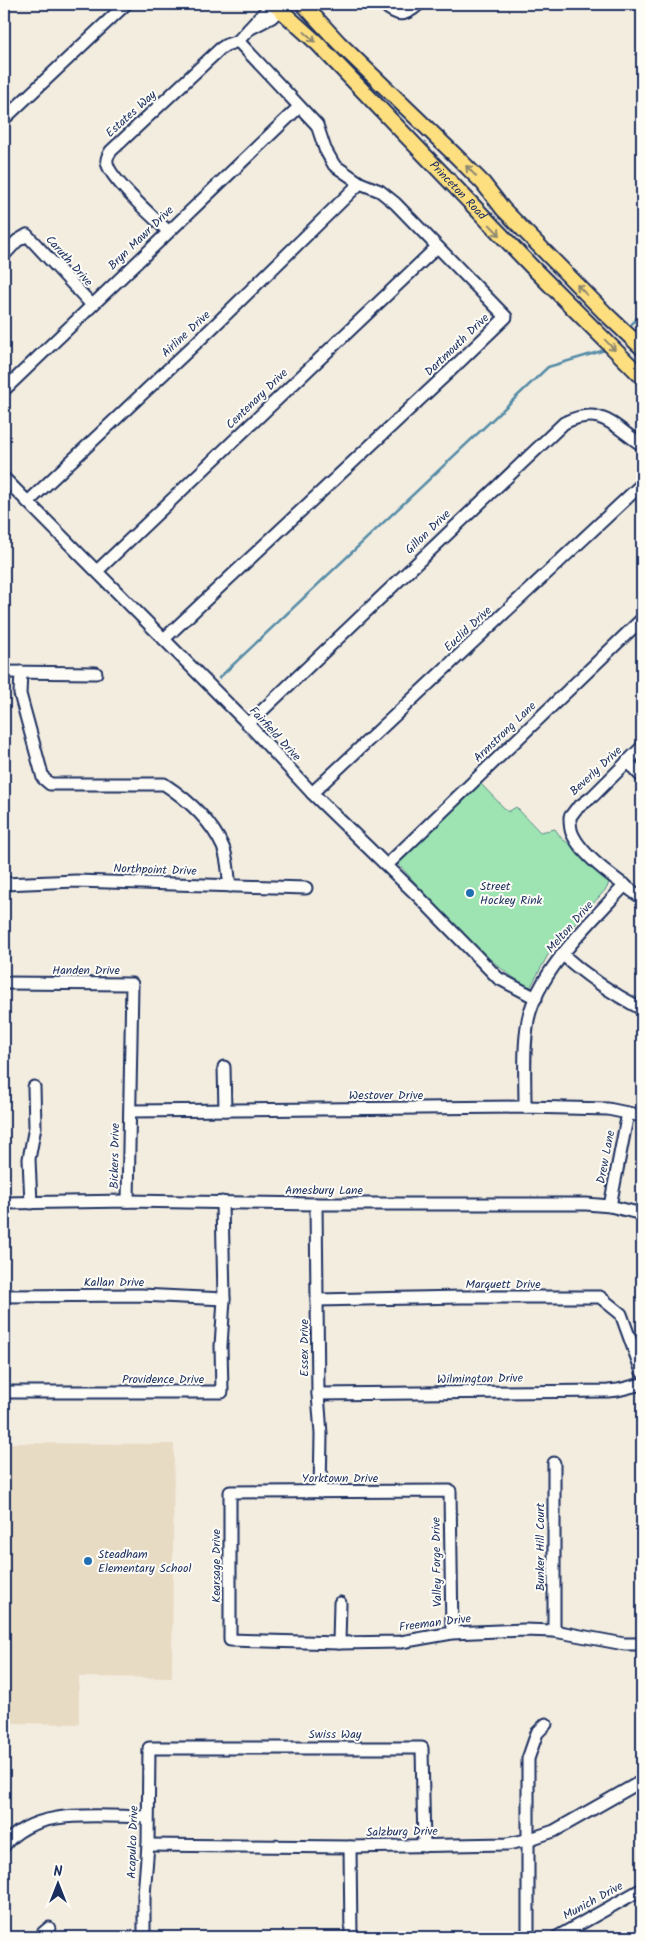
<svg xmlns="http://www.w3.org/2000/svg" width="646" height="1941" viewBox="0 0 646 1941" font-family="Kalam,sans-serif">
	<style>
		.built { fill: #e8dbc4 }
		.green { fill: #9de4b2; stroke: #5c8a88 }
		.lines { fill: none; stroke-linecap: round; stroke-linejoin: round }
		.stream { stroke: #548ba6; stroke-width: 2.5 }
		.minor-casing { stroke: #1b2f5e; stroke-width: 15 }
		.major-casing { stroke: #1b2f5e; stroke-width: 18 }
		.minor { stroke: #fdfcf7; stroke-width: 11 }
		.major { stroke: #fedf80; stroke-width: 14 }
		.oneway { stroke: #8c876f }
		.poi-dot { fill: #1f6fb2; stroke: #fdfcf7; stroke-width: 2 }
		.labels { text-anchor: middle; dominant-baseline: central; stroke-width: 4; stroke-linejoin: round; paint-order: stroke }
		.street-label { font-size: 12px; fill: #1b2f5e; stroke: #fdfcf7 }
		.poi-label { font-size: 12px; fill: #1b2f5e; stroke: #fdfcf7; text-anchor: start }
	</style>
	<rect width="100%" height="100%" fill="#f3ede0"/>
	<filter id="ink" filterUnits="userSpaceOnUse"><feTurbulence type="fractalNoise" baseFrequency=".02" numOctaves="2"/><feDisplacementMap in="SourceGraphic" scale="10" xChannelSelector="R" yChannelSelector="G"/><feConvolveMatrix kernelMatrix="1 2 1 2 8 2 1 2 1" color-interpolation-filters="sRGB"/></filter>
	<g filter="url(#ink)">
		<polygon class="built" points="4,1443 174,1444 172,1678 79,1677 79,1724 4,1723"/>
		<path class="green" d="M 481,784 L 508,812 L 516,807 L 540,832 L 555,829 L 562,839 L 576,848 L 609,882 L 607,888 L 549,953 L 530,988 C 481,960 438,906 398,864 Z"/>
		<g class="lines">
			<g class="stream">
				<polyline points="630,326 642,313"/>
				<polyline points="219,678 548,367 605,350"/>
			</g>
			<g class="minor-casing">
				<g id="minor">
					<polyline points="272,4 249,29 272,17 286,4"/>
					<path d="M 383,4 C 397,17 405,17 419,4"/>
					<polyline points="4,119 126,4"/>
					<path d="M 168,231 C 155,219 108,177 107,162 C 106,158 109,154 111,151 L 220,49 L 226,45 L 238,41 L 249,29"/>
					<polyline points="4,255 17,241 27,235 92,305"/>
					<polyline points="4,390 299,107"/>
					<polyline points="4,478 248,724 312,793 418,896 498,978 536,998"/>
					<polyline points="28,502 212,328 360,183"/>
					<polyline points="97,571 437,247"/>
					<polyline points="164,639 450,371 506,317 395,203 380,191 360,183 334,165 325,149 317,125 238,41"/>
					<polyline points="4,672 96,673"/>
					<path d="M 21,672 L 20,694 L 43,778 L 50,784 L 164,784 C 187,799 211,821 223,847 C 228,858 228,874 230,886"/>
					<path d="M 248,724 L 564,423 C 601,405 612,425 642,445"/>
					<path d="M 642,747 L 593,796 L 576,809 L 570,817 C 570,822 570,828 572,833 C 582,857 621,883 642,898"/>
					<polyline points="627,761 642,777"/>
					<polyline points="312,793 642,484"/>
					<polyline points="387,865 642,619"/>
					<polyline points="4,884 76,881 306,888"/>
					<path d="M 562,954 C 586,976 613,994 642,1009"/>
					<polyline points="4,983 132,984 128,1201"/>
					<polyline points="224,1067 225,1110"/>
					<path d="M 525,1107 C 525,1078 523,1049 528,1020 C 538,971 592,921 625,885"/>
					<polyline points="130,1111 525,1107 608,1109 642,1116"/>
					<polyline points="4,1203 128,1201 316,1204 586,1204 610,1206 642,1214"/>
					<polyline points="31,1203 29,1159 35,1127 34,1087"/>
					<polyline points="316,1204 318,1394 321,1434 320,1492"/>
					<polyline points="610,1206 628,1113"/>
					<polyline points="4,1296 141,1295 224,1299"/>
					<polyline points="317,1300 461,1297 600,1297 621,1314 642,1372"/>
					<polyline points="4,1392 222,1392 221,1346 224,1299 222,1202"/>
					<polyline points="318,1394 608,1391 618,1390 642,1384"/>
					<polyline points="554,1463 554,1631"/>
					<polyline points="452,1633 450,1491 230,1492 230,1640 339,1643 401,1642 452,1633 524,1630 554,1631 624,1644 642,1644"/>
					<polyline points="339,1643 340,1603"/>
					<polyline points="148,1845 350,1847 507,1844 527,1840 554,1831 642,1781"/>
					<path d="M 4,1846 C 33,1806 102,1817 147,1817"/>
					<polyline points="350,1847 351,1937"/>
					<polyline points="42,1937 43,1933 49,1928"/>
					<polyline points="144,1937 144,1895 148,1845 149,1748 422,1748 424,1846"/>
					<polyline points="528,1937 528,1759 537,1733 546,1724"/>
					<polyline points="557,1937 642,1889"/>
				</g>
			</g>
			<g class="major-casing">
				<g id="major">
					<path id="s1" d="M 274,4 L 317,43 L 532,267 L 642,377"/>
					<polyline points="303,4 339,43 455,155 483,183 503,209 605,313 642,348"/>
				</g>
			</g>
			<use href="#minor" class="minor"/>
			<use href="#major" class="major"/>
		</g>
		<defs><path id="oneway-shaft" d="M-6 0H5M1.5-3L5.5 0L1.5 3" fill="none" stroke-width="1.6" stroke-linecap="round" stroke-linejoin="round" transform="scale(1.25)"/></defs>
		<g class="oneway">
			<use href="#oneway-shaft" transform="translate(310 37) rotate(42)"/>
			<use href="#oneway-shaft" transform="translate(471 171) rotate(-134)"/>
			<use href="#oneway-shaft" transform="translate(495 230) rotate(46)"/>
			<use href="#oneway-shaft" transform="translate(582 290) rotate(-134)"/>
			<use href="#oneway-shaft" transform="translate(610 345) rotate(46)"/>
		</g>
	</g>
	<g class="poi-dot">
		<circle cx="470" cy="893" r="5"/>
		<circle cx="88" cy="1561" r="5"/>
	</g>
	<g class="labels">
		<g class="street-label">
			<text transform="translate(131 114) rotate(-42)">Estates Way</text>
			<text stroke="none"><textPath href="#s1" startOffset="262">Princeton Road</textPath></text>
			<text transform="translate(141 238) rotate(-44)">Bryn Mawr Drive</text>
			<text transform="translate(69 261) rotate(48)">Caruth Drive</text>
			<text transform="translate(186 334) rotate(-43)">Airline Drive</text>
			<text transform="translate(457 345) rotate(-44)">Dartmouth Drive</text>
			<text transform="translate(257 399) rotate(-44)">Centenary Drive</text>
			<text transform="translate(428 532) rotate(-44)">Gillon Drive</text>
			<text transform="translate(468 629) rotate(-43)">Euclid Drive</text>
			<text transform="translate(505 732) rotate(-44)">Armstrong Lane</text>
			<text transform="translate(275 734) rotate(47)">Fairfield Drive</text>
			<text transform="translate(596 771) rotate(-43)">Beverly Drive</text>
			<text transform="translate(155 870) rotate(2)">Northpoint Drive</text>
			<text transform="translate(570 927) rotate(-49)">Melton Drive</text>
			<text x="86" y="970">Handen Drive</text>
			<text x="386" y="1095">Westover Drive</text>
			<text transform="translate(115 1156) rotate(-89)">Bickers Drive</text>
			<text transform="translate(606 1157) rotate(-79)">Drew Lane</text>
			<text x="324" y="1190">Amesbury Lane</text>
			<text x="114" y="1282">Kallan Drive</text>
			<text x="503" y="1284">Marquett Drive</text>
			<text transform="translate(304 1348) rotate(-90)">Essex Drive</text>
			<text x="163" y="1379">Providence Drive</text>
			<text transform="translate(480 1379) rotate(-1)">Wilmington Drive</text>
			<text x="340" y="1478">Yorktown Drive</text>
			<text transform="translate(540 1547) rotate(-90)">Bunker Hill Court</text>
			<text transform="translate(437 1562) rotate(-91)">Valley Forge Drive</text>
			<text transform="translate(216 1566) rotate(-90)">Kearsage Drive</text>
			<text transform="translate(435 1623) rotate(-7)">Freeman Drive</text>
			<text x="335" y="1734">Swiss Way</text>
			<text transform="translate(402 1832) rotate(-1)">Salzburg Drive</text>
			<text transform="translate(133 1842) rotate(-88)">Acapulco Drive</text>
			<text transform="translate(593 1901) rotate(-29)">Munich Drive</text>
		</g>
		<g class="poi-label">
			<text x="480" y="886">Street<tspan x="480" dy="14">Hockey Rink</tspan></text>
			<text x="98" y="1554">Steadham<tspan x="98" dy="14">Elementary School</tspan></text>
		</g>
	</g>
	<rect width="646" height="1941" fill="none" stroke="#fdfcf7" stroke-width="20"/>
	<rect x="10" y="10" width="626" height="1921" fill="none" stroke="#1b2f5e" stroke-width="2" filter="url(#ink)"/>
	<g transform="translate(58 1884)" stroke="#fdfcf7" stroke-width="4" paint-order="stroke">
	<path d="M0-4L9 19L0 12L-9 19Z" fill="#1b2f5e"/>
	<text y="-8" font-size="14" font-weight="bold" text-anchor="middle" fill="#1b2f5e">N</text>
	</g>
</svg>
